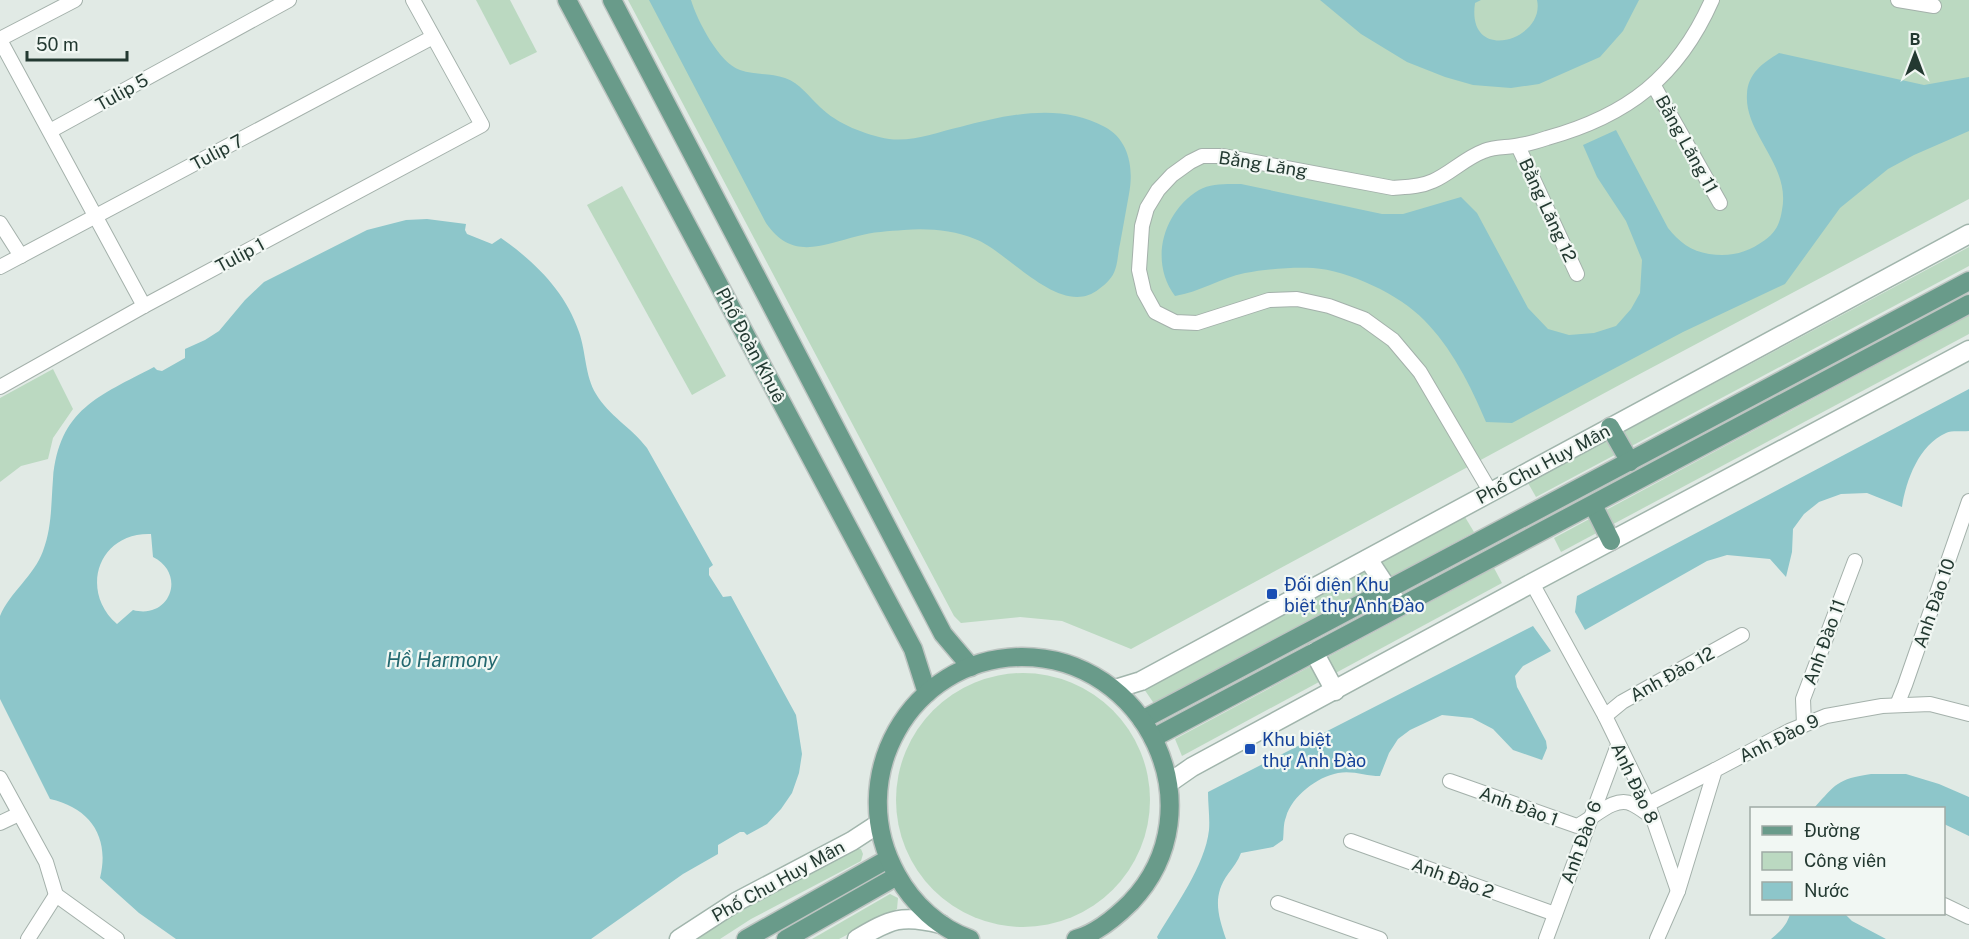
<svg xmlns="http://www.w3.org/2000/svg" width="1969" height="939" viewBox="0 0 1969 939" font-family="'Public Sans',sans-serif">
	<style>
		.green { fill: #bbd9c1 }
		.water { fill: #8dc6ca; fill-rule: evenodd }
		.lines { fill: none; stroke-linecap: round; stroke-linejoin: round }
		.street-casing { stroke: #a4b1ab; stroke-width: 16 }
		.secondary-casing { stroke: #a1b5ac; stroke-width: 21 }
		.primary-casing { stroke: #bdc4c1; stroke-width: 21 }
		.street { stroke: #fff; stroke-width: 14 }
		.secondary { stroke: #fff; stroke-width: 18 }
		.primary { stroke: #699b8a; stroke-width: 18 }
		.transit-dot { fill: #1a4fb4; stroke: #f1f7f3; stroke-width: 2 }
		.labels { text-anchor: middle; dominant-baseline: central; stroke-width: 4.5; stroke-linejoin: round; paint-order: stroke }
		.street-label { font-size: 18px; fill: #233931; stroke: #f1f7f3 }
		.transit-label { font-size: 18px; fill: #164399; stroke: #f1f7f3; text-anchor: start }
		.water-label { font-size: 20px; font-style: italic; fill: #23686f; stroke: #f1f7f3 }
	</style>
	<rect width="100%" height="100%" fill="#e1eae5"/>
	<g class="green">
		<polygon points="476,0 510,0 537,52 510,65"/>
		<polygon points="628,0 1969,0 1969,199 1636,376 1131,649 1062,621 1020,617 961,623 954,616"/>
		<polygon points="622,186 726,376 692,395 587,205"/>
		<polygon points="1969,247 1969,266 1536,497 1528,483"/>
		<polygon points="1969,315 1969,334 1561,552 1554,538"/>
		<polygon points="53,369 73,409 53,438 48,459 21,466 0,482 0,398"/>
		<polygon points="1465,517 1474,532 1155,705 1144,689"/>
		<polygon points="1494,568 1502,583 1182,756 1175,739"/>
		<circle cx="1023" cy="800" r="127"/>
		<polygon points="854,848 861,849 863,854 861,861 751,919 720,939 692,939 743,907"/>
		<polygon points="890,894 898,898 897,909 839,939 812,939"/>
	</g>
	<g class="water">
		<path d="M 649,0 L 691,0 C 697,20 719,63 740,70 C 754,75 771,73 785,78 C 800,83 809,97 820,107 C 837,124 866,135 889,139 C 914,142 937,132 960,127 C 1006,115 1060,102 1105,127 C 1129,140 1134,168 1129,194 C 1126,211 1123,227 1120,244 C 1118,252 1118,262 1115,270 C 1113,277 1106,284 1099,289 C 1061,320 1008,251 975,239 C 953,230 927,228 904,230 C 889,231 872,232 858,236 C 822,245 792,261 766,223 Z"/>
		<path d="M 1320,0 L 1481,0 L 1475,3 C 1466,65 1546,40 1537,0 L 1639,0 L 1623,31 L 1600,57 L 1539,84 L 1511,88 L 1473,85 L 1445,77 L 1407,62 L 1361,34 Z"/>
		<path d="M 1779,53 L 1924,85 L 1969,77 L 1969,131 L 1914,155 L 1888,169 L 1840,208 L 1785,284 L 1683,332 L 1512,423 L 1486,422 C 1471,386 1451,347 1424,320 C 1400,295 1348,270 1313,268 C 1292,267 1266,269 1245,273 C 1220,278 1200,292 1175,296 C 1149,261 1163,212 1199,190 C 1211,183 1228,184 1241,184 L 1382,214 L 1403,214 L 1461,197 L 1477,213 L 1528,308 L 1548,329 L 1569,335 L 1594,333 L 1616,326 L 1631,309 L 1640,293 L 1642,260 L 1626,221 L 1597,177 L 1583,145 L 1616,130 L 1668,228 C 1679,242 1691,251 1709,254 C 1731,257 1747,253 1765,240 C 1776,232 1780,223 1782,210 C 1791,165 1744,134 1747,94 C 1748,73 1763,63 1779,53 Z"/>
		<path d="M 427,219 L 466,224 L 465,230 L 467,234 L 492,244 L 501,238 C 535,262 565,291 579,332 C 586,352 585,376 596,394 C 609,416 631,427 647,448 L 713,565 L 709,568 L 709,575 L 723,597 L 731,596 L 796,715 L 802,754 L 799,773 L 792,793 L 781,809 L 767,824 L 747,835 L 744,832 L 740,832 L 718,845 L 718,854 L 683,874 L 591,939 L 176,939 L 139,913 L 100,878 C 110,838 91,808 50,799 L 0,699 L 0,616 C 10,592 34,576 43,551 C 52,527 51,504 53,479 C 59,409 99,396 154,367 L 157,370 L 162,371 L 185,358 L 185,349 L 205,340 L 219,331 L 245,300 L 264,282 L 367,230 L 406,220 ZM 151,534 L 153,557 C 187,574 170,620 133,610 L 117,624 C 79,591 98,532 151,534 Z"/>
		<path d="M 1969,389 L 1969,431 C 1962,432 1952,430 1946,433 C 1919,445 1906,480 1902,507 L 1867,493 L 1841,494 L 1819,502 L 1804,514 L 1793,529 L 1792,552 L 1786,577 L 1770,559 L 1727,555 L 1707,561 L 1585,630 L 1575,612 L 1577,596 Z"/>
		<path d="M 1533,626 L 1551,651 L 1523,666 L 1515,676 L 1517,687 L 1546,741 L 1547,748 L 1542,760 L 1513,750 L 1493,729 L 1472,718 L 1442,715 L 1410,730 L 1398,739 L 1389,753 L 1380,776 C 1366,776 1352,770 1338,773 C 1317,777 1292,796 1286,817 C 1283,824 1284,833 1283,840 L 1273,847 L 1241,853 C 1238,861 1233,867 1228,874 C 1212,896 1218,915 1226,939 L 1158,939 L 1157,937 C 1175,906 1205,866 1209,830 C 1210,818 1208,805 1208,792 Z"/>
		<path d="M 1871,774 L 1906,774 L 1939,784 L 1969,797 L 1969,836 L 1944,824 L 1944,808 L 1814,808 C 1836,784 1837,779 1871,774 Z"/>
		<path d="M 1790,914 L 1845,914 L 1852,921 L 1886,939 L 1771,939 C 1780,932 1787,925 1790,914 Z"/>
	</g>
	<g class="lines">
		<g class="street-casing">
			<g id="street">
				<polyline points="1898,0 1934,6"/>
				<polyline points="0,39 75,0"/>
				<polyline points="0,40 144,306"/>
				<polyline points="1654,86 1720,203"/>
				<polyline points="50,131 289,0"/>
				<polyline points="1518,146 1577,274"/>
				<polyline points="0,223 21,256"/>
				<polyline points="0,267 433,37"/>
				<polyline points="0,387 144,306 482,125 413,0"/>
				<path d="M 1490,491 L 1420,372 L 1393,340 L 1364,319 L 1329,306 L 1297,299 L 1269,300 L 1197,323 L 1175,322 L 1155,312 L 1144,292 L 1139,270 L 1142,226 L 1147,208 L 1158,190 L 1172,175 L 1190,162 L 1202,156 L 1223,156 L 1393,188 C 1406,187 1420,187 1433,181 C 1451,173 1465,158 1484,151 C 1496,146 1508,148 1520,145 C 1529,144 1538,141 1547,138 C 1627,116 1678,77 1712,0"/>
				<polyline points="1532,583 1605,716 1648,804 1678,891"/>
				<polyline points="1897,705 1905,685 1969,501"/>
				<polyline points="1605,716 1622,702 1742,635"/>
				<polyline points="1804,725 1803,699 1855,561"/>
				<polyline points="0,778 46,862 56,895 117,939"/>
				<path d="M 1450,781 L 1577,826 C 1593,819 1614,795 1632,804 C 1639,807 1646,813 1652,817"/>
				<polyline points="1648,804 1715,770"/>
				<polyline points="0,823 19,814"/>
				<polyline points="1351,841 1555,914"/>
				<polyline points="1278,903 1380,939"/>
				<polyline points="1944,905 1969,917"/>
				<polyline points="28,939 56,895"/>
				<polyline points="1546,939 1618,745"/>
				<polyline points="1657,939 1678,891 1715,770 1789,731 1826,716 1882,706 1930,704 1969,714"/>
			</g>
		</g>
		<g class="secondary-casing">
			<g id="secondary">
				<polyline points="1368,559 1399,606"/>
				<polyline points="1314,652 1335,691"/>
				<polyline points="1115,689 1141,681 1969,234"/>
				<polyline points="1169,783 1192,767 1532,583 1969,350"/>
				<polyline points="679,939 736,902 852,841 878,824"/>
				<path d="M 857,939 C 891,919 902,914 941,924"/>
			</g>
		</g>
		<g class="primary-casing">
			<g id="primary">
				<polyline points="567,0 913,649 927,693"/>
				<polyline points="612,0 943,634 971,667"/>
				<polyline points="1610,427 1630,462"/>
				<polyline points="1593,505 1611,541"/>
				<polyline points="1142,720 1969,281"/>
				<polyline points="1153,738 1969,304"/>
				<polyline points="746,939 888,859"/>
				<polyline points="786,939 897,876"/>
				<path d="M 970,939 C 939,928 913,904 897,875 C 843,779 909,659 1021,657 C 1146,656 1219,809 1131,902 C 1116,917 1097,933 1076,939"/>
			</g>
		</g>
		<use href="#street" class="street"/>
		<use href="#secondary" class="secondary"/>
		<use href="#primary" class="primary"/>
	</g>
	<g class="transit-dot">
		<rect x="1266" y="588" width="12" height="12" rx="3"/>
		<rect x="1244" y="743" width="12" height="12" rx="3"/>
	</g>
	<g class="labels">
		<g class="street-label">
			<text transform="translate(122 92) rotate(-29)">Tulip 5</text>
			<text transform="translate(1687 144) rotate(61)">Bằng Lăng 11</text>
			<text transform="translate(217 152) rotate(-28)">Tulip 7</text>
			<text transform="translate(1263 164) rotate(9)">Bằng Lăng</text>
			<text transform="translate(1548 210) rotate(65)">Bằng Lăng 12</text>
			<text transform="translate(240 255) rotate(-28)">Tulip 1</text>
			<text transform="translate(751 345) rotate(62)">Phố Đoàn Khuê</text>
			<text transform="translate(1543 464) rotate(-28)">Phố Chu Huy Mân</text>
			<text transform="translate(1934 603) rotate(-71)">Anh Đào 10</text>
			<text transform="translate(1824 642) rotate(-70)">Anh Đào 11</text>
			<text transform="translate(1672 674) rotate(-29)">Anh Đào 12</text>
			<text transform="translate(1779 738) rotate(-26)">Anh Đào 9</text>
			<text transform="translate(1635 783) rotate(65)">Anh Đào 8</text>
			<text transform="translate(1519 806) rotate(20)">Anh Đào 1</text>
			<text transform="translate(1581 842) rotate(-70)">Anh Đào 6</text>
			<text transform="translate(1453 878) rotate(20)">Anh Đào 2</text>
			<text transform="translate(778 881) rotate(-29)">Phố Chu Huy Mân</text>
		</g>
		<g class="transit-label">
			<text x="1284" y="584">Đối diện Khu<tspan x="1284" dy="21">biệt thự Anh Đào</tspan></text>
			<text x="1262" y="739">Khu biệt<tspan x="1262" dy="21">thự Anh Đào</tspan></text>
		</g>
		<g class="water-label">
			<text x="442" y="660">Hồ Harmony</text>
		</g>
	</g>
	<rect x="1750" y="807" width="195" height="108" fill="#f1f7f3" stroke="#9faba5" stroke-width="1.5"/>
	<rect x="1762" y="826" width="30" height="9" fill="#699b8a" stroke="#9faba5" stroke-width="1.5"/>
	<text x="1804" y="837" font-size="18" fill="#233931">Đường</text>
	<rect x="1762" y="852" width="30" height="18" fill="#bbd9c1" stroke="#9faba5" stroke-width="1.5"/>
	<text x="1804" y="867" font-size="18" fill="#233931">Công viên</text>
	<rect x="1762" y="882" width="30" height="18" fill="#8dc6ca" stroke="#9faba5" stroke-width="1.5"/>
	<text x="1804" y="897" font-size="18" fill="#233931">Nước</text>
	<g transform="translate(1915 54)" stroke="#f1f7f3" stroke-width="4.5" paint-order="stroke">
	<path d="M0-4.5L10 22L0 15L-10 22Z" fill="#233931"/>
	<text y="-9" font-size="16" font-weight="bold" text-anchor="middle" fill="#233931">B</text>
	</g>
	<path d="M27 51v9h100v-9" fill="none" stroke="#233931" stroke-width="3"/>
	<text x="36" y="51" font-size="18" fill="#233931" stroke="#f1f7f3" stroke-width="4.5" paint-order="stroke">50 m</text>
</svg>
